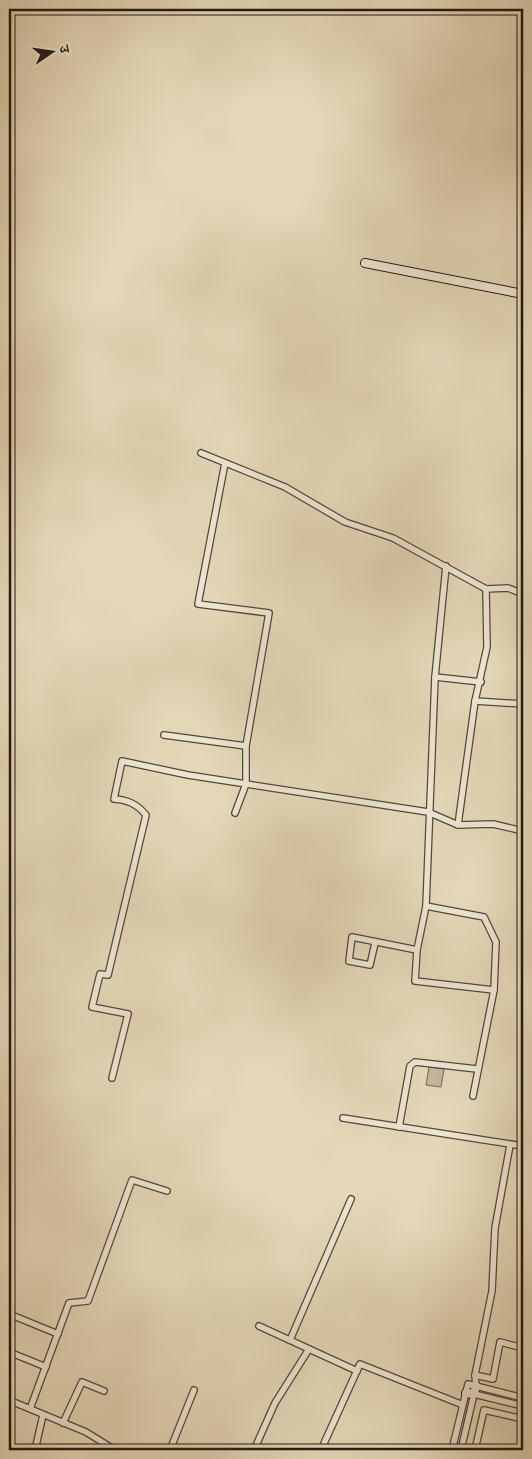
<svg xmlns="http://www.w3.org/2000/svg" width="532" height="1459" viewBox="0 0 532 1459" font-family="Vollkorn,'Noto Serif Devanagari',serif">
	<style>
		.green { fill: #c3b79c; stroke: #726856 }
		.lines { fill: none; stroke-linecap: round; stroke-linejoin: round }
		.street-casing { stroke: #52483b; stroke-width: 8 }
		.secondary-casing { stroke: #221811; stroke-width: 10 }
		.street { stroke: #ede5d1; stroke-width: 5.5 }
		.secondary { stroke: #ede5d1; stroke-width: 8 }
	</style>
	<rect width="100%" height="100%" fill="#e4d7b8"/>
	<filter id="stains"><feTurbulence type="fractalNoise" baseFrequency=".004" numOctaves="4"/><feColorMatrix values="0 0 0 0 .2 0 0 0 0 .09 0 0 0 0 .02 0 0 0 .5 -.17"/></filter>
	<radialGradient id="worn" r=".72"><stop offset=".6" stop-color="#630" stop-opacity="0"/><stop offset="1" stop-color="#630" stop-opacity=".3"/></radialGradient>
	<polygon class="green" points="429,1067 444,1069 441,1087 426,1085"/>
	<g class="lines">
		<g class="street-casing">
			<g id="street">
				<polyline points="201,453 285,487 345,522 393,538 486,589 508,588 523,594"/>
				<polyline points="225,463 198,604 269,613 246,746 246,784 235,813"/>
				<polyline points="446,566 435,677 426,906 417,950 415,981 494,990"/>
				<polyline points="435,677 481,682"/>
				<polyline points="475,701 523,704"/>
				<polyline points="164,735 246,746"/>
				<polyline points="458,825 475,701 487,647 486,589"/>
				<polyline points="426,906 484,917 496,942 494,990 473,1096"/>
				<polyline points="375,943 370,965 349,961 352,937 417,950"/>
				<path d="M 112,1078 L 128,1014 L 92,1007 L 100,974 L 108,975 L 146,815 C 137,804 128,800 114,799 L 122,761 L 188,775 L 428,812 L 458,825 L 493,824 L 523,831"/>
				<polyline points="343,1118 523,1146"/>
				<polyline points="399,1127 410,1066 415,1062 477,1069"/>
				<polyline points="9,1314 58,1334"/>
				<polyline points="259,1326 357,1371"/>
				<polyline points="290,1340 351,1199"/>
				<polyline points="9,1352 46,1367"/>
				<polyline points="475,1375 493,1379 500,1342 523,1348"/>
				<polyline points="476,1386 475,1375 492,1291 495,1228 510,1145"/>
				<polyline points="11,1401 86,1432 115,1450"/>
				<polyline points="30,1409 69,1303 88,1301 132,1180 167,1191"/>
				<polyline points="63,1423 82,1382 104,1391"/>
				<polyline points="35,1450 43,1415"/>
				<polyline points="170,1450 194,1390"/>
				<polyline points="254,1450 275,1403 309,1349"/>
				<polyline points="321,1450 360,1364 463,1405"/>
				<polyline points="452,1450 468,1384 523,1398"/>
				<polyline points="461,1450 474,1394 523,1406"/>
				<polyline points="475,1450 484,1410 523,1419"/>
			</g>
		</g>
		<g class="secondary-casing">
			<g id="secondary">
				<polyline points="365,263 523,294"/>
				<polyline points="466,1393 474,1394 476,1386"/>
			</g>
		</g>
		<use href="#street" class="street"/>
		<use href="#secondary" class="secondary"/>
	</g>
	<rect width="532" height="1459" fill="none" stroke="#e4d7b8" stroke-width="30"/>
	<rect x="10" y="10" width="512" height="1439" fill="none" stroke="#221811" stroke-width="2.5"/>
	<rect x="15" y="15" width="502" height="1429" fill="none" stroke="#221811"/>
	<g transform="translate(52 52) rotate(77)" stroke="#ede5d1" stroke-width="4" paint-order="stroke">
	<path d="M0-4L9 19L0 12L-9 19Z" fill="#221811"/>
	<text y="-8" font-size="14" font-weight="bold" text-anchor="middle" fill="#221811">उ</text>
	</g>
	<rect width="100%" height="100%" filter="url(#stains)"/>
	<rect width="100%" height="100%" fill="url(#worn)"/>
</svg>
